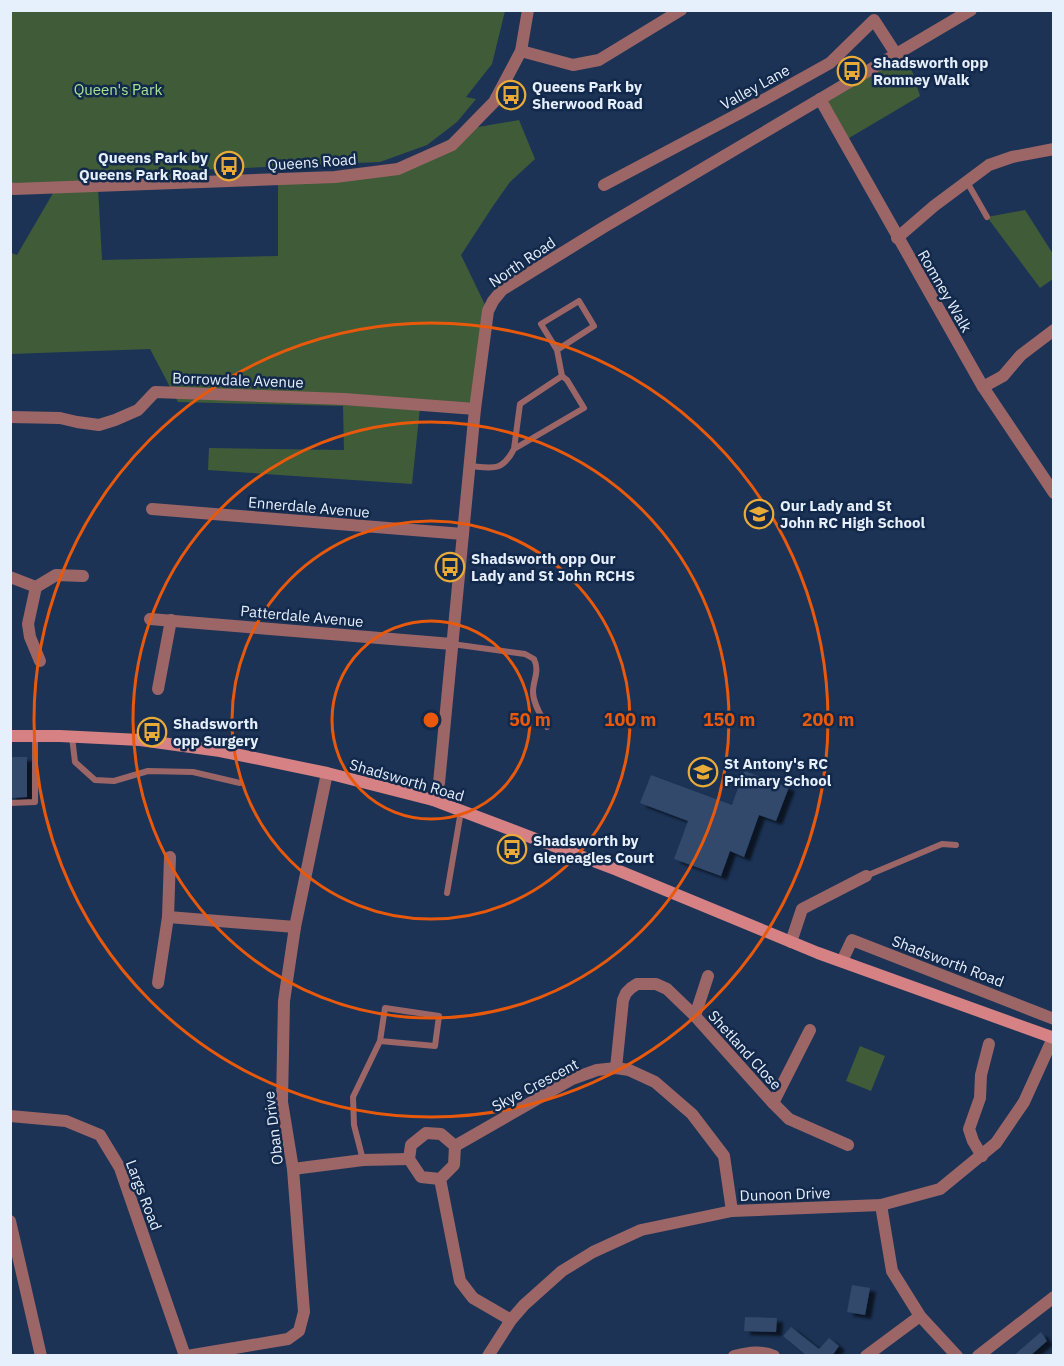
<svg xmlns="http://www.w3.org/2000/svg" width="1064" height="1366" viewBox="0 0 1064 1366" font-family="'IBM Plex Sans',sans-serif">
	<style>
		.green { fill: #405b38 }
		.building { fill: #30486c; filter: url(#shadow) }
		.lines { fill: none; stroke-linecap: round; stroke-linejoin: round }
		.lane { stroke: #9c6667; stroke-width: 6 }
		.street { stroke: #9c6667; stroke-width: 12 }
		.secondary { stroke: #d68183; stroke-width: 12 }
		.ring { fill: none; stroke: #e8590c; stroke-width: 3 }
		.labels { text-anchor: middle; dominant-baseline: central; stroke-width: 5; stroke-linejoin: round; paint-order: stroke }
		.poi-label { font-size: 15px; font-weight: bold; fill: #e6effc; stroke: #13294b; text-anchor: start }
		.street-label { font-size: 15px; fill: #e6effc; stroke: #13294b }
		.park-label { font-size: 15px; fill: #a6e492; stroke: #13294b }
		.centre { fill: #e8590c; stroke: #13294b; stroke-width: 3 }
		.ring-label { font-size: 18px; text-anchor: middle; font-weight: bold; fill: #e8590c; stroke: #13294b; stroke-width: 5; stroke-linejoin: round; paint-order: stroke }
	</style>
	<defs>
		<filter id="shadow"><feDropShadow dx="6" dy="4" stdDeviation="1.5" flood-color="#0009"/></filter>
	</defs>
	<rect width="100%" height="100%" fill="#1c3356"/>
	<g class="green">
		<polygon points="11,11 505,11 492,64 466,97 476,99 457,122 427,145 380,162 197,170 192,183 98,187 102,260 278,256 278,179 398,169 467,129 519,120 535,159 510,182 493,206 461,255 488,311 475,409 420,408 412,484 208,470 209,448 344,450 343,406 178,402 150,349 11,354 11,253 17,255 56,188 11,187"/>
		<polygon points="905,49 920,96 844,141 820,99"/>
		<polygon points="1025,210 1053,254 1053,279 1040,288 987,217"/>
		<polygon points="860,1046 885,1056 871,1091 846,1081"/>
	</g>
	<g class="building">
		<polygon points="11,757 27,757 27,797 10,798"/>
		<polygon points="744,771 789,787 776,821 759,815 744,857 730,851 721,876 674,859 688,821 640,803 651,775 732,805"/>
		<polygon points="852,1285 870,1288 865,1315 847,1312"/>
		<polygon points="745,1317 777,1318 776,1332 744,1331"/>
		<polygon points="791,1327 819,1349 829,1338 839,1346 832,1356 807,1356 783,1336"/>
		<polygon points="1041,1332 1047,1341 1030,1356 1013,1356"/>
	</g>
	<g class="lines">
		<g class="lane">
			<polyline points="967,182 987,217"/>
			<polyline points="557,350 541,324 579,301 594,326 557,350 562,376"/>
			<path d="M 470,466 C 493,468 502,472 514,449 L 584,408 L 567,380 L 562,376 L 520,404 L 514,449"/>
			<path d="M 452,644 L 525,654 L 534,659 C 540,671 533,680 533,692 C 533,704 542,717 547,727"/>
			<polyline points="72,737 75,762 95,780 114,781 148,771 193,772 240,783"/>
			<polyline points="10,803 35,802 35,736"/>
			<polyline points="866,876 942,844 956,845"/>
			<polyline points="447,893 461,811"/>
			<polyline points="363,1160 354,1125 353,1097 380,1041 385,1008 439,1016 435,1046 380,1041"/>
		</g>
		<g class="street">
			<polyline points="521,51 573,65 599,60 681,10"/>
			<polyline points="820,99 983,387 1054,493"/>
			<polyline points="604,185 740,113 830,63 874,20 896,54"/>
			<polyline points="10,188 14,189 335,177 398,169 452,145 494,102 521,51 528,10"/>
			<polyline points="897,238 934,206 989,165 1012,157 1054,149"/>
			<polyline points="983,387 1003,376 1021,355 1054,330"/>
			<polyline points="10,417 60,418 77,422 99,425 115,420 138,410 155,392 344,399 475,409"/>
			<polyline points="152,509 463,534"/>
			<polyline points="10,577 36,587 56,575 83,576"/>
			<polyline points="36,587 28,624 30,637 40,661"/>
			<polyline points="150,619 452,644"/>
			<polyline points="158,689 171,620"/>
			<polyline points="433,800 439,783 475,409 488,311 493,301 502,290 604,227 971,10"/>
			<polyline points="168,917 295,927"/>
			<polyline points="791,942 802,909 866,876"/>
			<polyline points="842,961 852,940 1054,1019"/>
			<polyline points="158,983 168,917 170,857"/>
			<polyline points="695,1016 708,976"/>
			<polyline points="616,1068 623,1000 626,993 631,988 637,984 656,984 667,989 695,1016 773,1103 789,1119 848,1145"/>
			<polyline points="773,1103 810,1030"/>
			<polyline points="10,1116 66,1121 100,1135 120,1168 185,1356"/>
			<polygon points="426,1133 441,1134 455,1146 454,1165 440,1179 421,1177 409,1159 411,1145"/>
			<polyline points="455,1146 572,1079 597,1070 616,1068 629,1070 655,1082 692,1114 724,1156 732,1211"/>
			<polyline points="982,1156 973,1141 969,1129 980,1098 981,1075 989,1044"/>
			<polyline points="293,1169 363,1160 409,1159"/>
			<polyline points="440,1179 460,1281 473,1298 511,1320"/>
			<polyline points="881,1205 892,1271 920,1316 957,1356"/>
			<polyline points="10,1221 41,1356"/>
			<polyline points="187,1356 288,1339 299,1331 304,1312 293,1169 282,1102 284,1001 295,927 327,773"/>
			<polyline points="488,1356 511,1320 524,1305 562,1271 593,1252 641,1230 732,1211 881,1205 940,1189 996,1143 1024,1102 1053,1038"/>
			<path d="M 734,1356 C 748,1353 761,1350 774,1356"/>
			<polyline points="866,1356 920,1316"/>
			<polyline points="978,1356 1054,1297"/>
		</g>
		<polyline class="secondary" points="10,736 60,736 140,740 220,751 327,773 433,800 617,870 818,953 1054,1038"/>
	</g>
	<g class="ring">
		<circle cx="431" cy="720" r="99"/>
		<circle cx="431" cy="720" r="199"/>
		<circle cx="431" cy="720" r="298"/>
		<circle cx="431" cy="720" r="397"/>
	</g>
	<defs>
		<g id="bus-ring" transform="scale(1.5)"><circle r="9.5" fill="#13294b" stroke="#e9ab38" stroke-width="1.5"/><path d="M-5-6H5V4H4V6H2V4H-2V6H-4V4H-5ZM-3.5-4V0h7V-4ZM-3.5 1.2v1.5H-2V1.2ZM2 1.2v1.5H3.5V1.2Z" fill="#e9ab38"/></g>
		<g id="school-ring" transform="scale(1.5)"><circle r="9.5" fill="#13294b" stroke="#e9ab38" stroke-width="1.5"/><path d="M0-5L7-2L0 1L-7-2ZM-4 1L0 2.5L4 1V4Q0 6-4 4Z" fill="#e9ab38"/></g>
	</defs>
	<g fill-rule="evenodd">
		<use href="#bus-ring" x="852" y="71"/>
		<use href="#bus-ring" x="511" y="95"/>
		<use href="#bus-ring" x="229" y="166"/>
		<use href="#school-ring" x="759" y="514"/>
		<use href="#bus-ring" x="450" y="567"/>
		<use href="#bus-ring" x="152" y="732"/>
		<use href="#school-ring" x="703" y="772"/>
		<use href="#bus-ring" x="512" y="849"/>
	</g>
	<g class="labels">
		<g class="poi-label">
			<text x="873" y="62">Shadsworth opp<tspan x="873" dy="17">Romney Walk</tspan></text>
			<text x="532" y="86">Queens Park by<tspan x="532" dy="17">Sherwood Road</tspan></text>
			<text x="208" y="157" text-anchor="end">Queens Park by<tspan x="208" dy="17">Queens Park Road</tspan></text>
			<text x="780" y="505">Our Lady and St<tspan x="780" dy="17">John RC High School</tspan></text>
			<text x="471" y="558">Shadsworth opp Our<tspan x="471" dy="17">Lady and St John RCHS</tspan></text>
			<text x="173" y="723">Shadsworth<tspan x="173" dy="17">opp Surgery</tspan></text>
			<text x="724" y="763">St Antony's RC<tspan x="724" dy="17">Primary School</tspan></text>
			<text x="533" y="840">Shadsworth by<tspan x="533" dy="17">Gleneagles Court</tspan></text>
		</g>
		<g class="street-label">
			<text transform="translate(755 87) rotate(-29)">Valley Lane</text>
			<text transform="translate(312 162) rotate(-4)">Queens Road</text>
			<text transform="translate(522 262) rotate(-34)">North Road</text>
			<text transform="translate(945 291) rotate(60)">Romney Walk</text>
			<text transform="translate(238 380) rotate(2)">Borrowdale Avenue</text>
			<text transform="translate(309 507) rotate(5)">Ennerdale Avenue</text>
			<text transform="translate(302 616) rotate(5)">Patterdale Avenue</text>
			<text transform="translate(407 780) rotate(16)">Shadsworth Road</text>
			<text transform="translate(948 961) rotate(21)">Shadsworth Road</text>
			<text transform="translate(745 1050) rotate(48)">Shetland Close</text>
			<text transform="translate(535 1085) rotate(-28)">Skye Crescent</text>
			<text transform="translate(273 1128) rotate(-97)">Oban Drive</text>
			<text transform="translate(785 1194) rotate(-2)">Dunoon Drive</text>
			<text transform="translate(144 1195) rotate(69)">Largs Road</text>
		</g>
		<g class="park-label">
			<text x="118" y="89">Queen's Park</text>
		</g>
	</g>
	<circle cx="431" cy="720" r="9" class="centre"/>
	<g class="ring-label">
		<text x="530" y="726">50 m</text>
		<text x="630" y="726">100 m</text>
		<text x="729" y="726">150 m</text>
		<text x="828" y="726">200 m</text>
	</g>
	<rect width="1064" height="1366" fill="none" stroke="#e6effc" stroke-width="24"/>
</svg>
